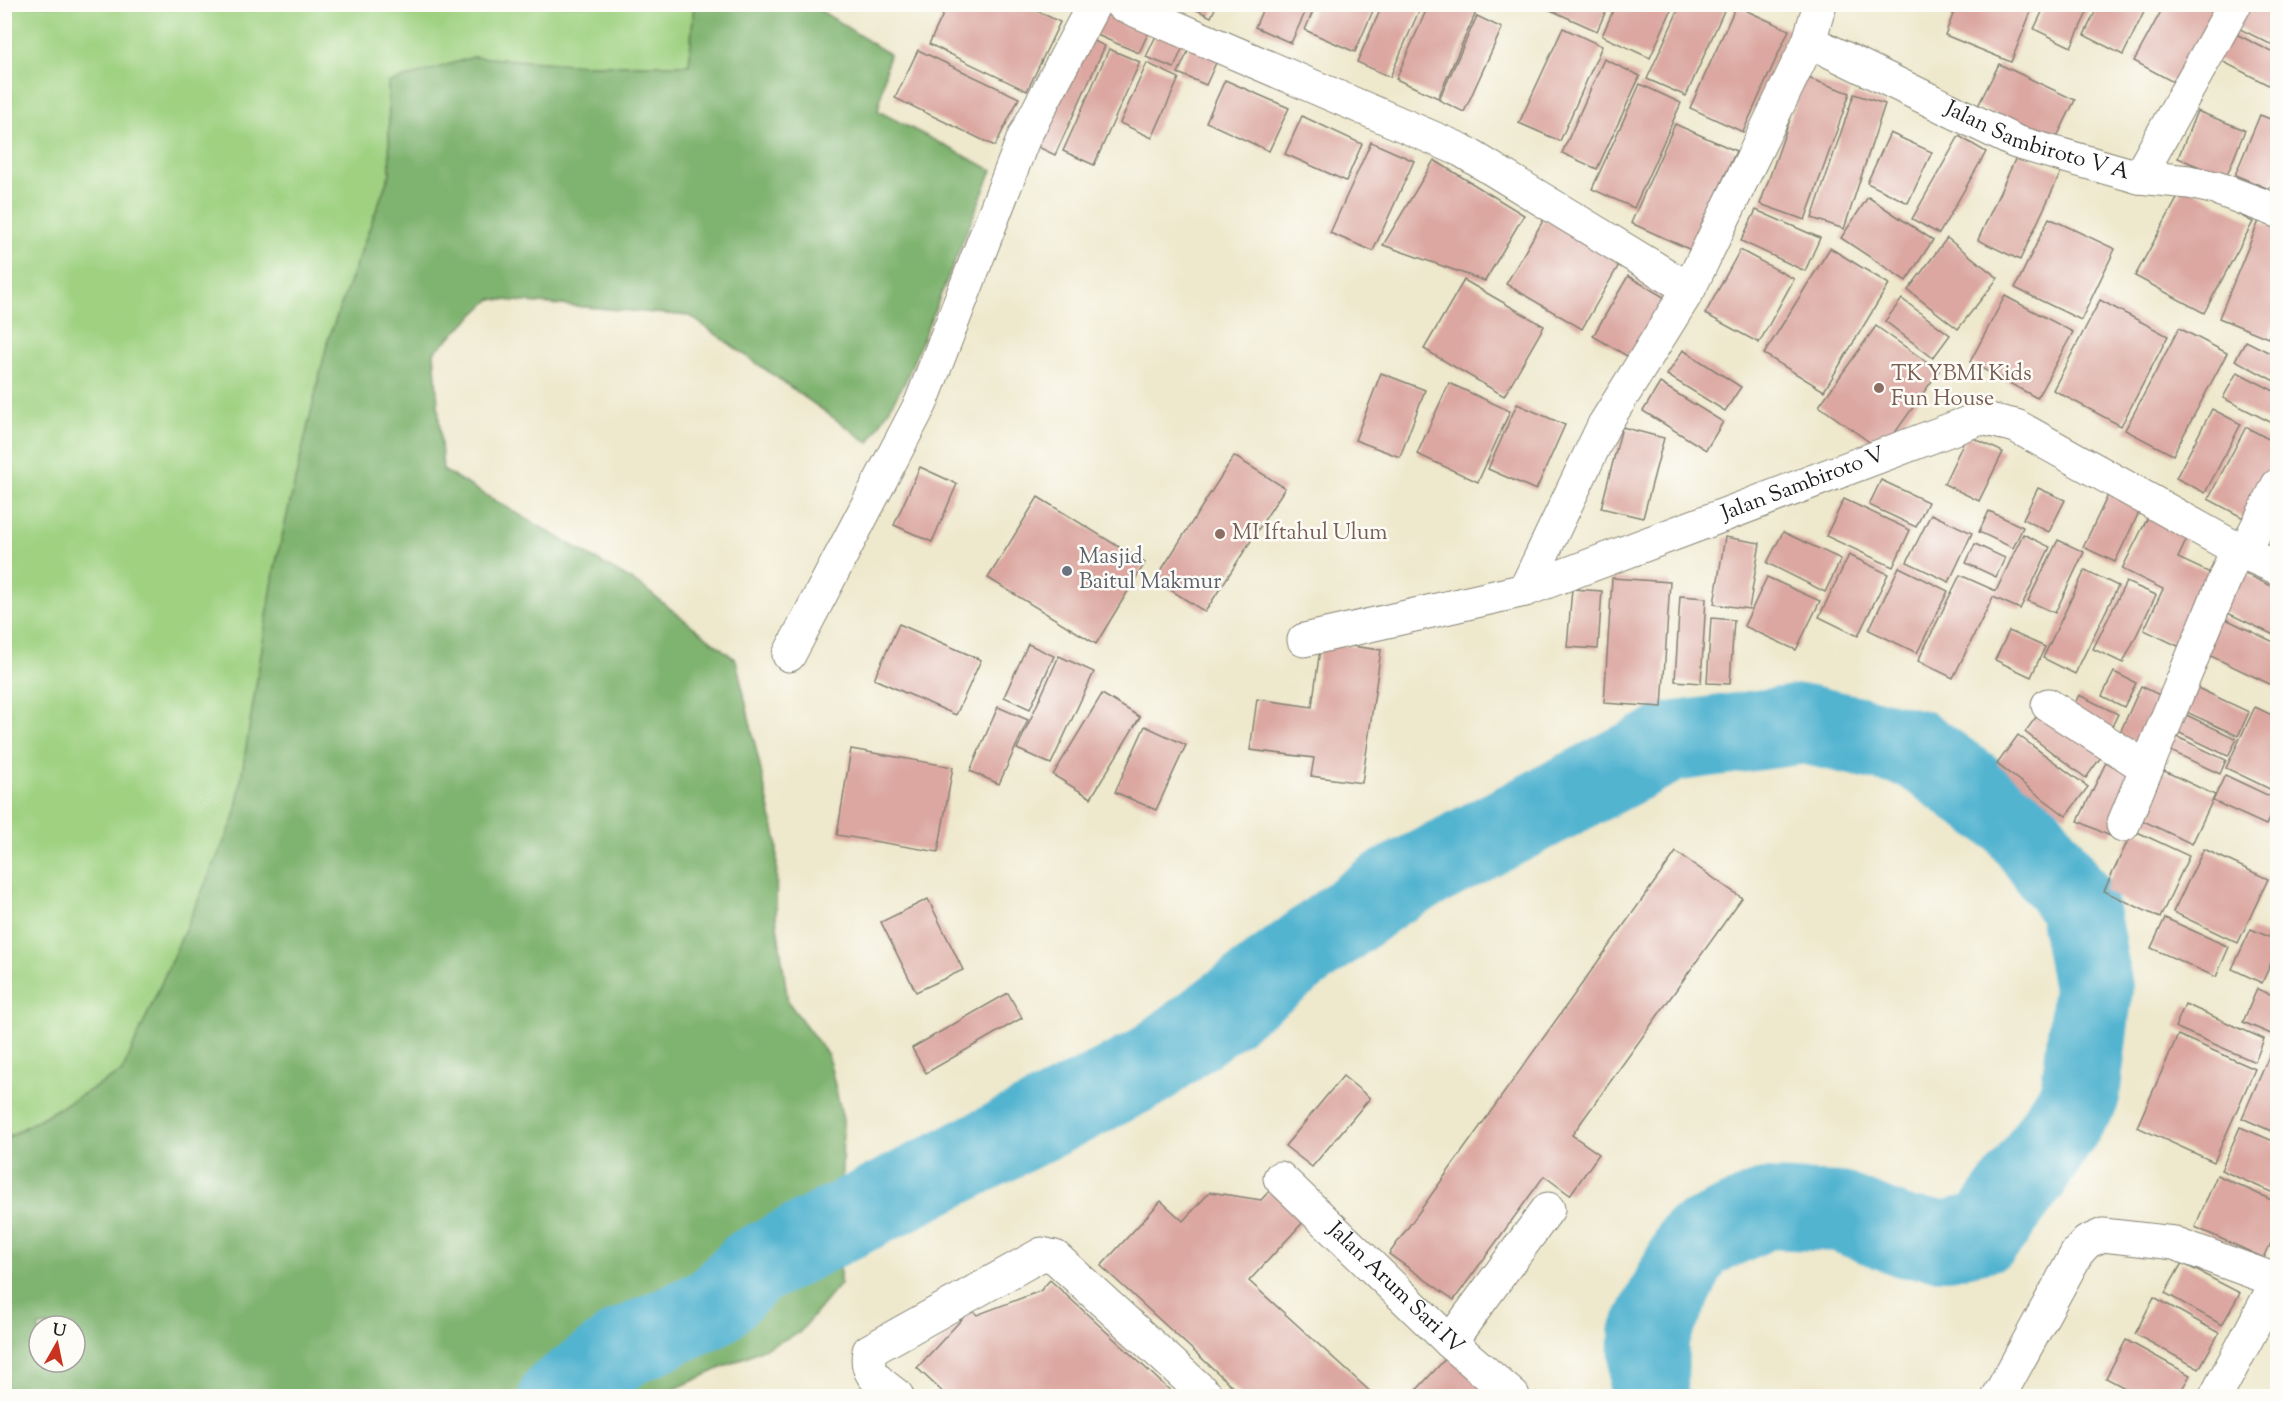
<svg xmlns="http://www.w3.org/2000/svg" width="2282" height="1401" viewBox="0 0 2282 1401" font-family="'Sorts Mill Goudy',serif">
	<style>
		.green { fill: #9fd181; stroke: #5e764e; stroke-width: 1.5 }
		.forest { fill: #7fb36f; stroke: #4e6846; stroke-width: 1.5; fill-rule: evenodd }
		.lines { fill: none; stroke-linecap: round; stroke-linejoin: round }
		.river { stroke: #52b4d0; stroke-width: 80 }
		.building { fill: #dba7a0 }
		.minor-casing { stroke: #858274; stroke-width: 35 }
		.minor { stroke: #fff; stroke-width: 33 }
		.education-dot { fill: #8d6e63; stroke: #fdfcf7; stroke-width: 2 }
		.worship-dot { fill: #6b7280; stroke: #fdfcf7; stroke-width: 2 }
		.labels { text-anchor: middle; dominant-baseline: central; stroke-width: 5; stroke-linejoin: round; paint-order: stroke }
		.street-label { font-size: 22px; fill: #1c1c1c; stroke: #fdfcf7 }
		.education-label { font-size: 22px; fill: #785e54; stroke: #fdfcf7; text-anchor: start }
		.worship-label { font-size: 22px; fill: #5b616d; stroke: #fdfcf7; text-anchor: start }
	</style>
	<rect width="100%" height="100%" fill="#fdfcf7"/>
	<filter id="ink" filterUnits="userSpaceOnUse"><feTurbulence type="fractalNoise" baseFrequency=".0167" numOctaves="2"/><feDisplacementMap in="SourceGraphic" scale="12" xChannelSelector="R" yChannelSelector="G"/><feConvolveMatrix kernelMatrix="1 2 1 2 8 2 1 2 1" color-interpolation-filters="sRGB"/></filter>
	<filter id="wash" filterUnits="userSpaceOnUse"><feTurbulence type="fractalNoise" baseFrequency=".008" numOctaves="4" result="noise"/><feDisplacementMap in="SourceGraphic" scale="24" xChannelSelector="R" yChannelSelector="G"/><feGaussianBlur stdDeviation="1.35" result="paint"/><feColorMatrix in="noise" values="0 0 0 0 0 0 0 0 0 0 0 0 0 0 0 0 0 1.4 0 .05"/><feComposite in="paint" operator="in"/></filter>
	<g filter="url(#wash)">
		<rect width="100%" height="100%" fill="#eee8cc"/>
		<polygon class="green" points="5,5 694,5 689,65 585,65 388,83 390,173 328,340 275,567 235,817 122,1072 5,1139"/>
		<path class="forest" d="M 694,5 L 812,5 L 889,54 L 878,111 L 992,170 L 905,382 L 869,443 L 690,316 L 491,299 L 434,352 L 443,470 L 640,585 L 736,660 L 777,842 L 776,917 L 788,1002 L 828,1055 L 843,1120 L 840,1284 L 799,1333 L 659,1396 L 5,1396 L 5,1139 L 122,1072 L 235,817 L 275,567 L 328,340 L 390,173 L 388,83 L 473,57 L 585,65 L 689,65 ZM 39,1326 L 75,1326 L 75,1362 L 39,1362 Z"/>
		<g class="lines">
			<polyline class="river" points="559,1396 624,1348 714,1306 753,1267 1147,1068 1385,890 1671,742 1804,724 1916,749 2016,821 2078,905 2093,988 2080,1095 2030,1173 1986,1232 1947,1240 1907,1238 1840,1212 1766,1209 1695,1242 1649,1335 1648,1396"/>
		</g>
		<g id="blocks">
			<g class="building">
				<polygon points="948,4 1023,4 1060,22 1027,91 929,44"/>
				<polygon points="1185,4 1217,4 1211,17"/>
				<polygon points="1265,4 1309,4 1291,43 1255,27"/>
				<polygon points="1316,4 1376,4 1355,52 1305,30"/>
				<polygon points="1383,4 1422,4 1390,77 1357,62"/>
				<polygon points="1429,4 1464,4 1477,10 1438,98 1396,79"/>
				<polygon points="1537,4 1609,4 1597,31"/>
				<polygon points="1616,4 1674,4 1650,58 1602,36"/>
				<polygon points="1681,4 1727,4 1686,96 1647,79"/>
				<polygon points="1957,4 2034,4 2011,62 1945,35"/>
				<polygon points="2046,4 2091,4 2071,47 2034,29"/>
				<polygon points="2099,4 2148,4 2123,55 2084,35"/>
				<polygon points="2165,4 2220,4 2177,84 2134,61"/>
				<polygon points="2242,4 2268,4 2278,9 2278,48 2232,25"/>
				<polygon points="1104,6 1151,27 1139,53 1092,33"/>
				<polygon points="1736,6 1789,30 1743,132 1690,108"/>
				<polygon points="1477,16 1502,28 1464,112 1439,100"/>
				<polygon points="1160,27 1186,39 1174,68 1146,57"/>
				<polygon points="1563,28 1602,46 1560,141 1519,123"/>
				<polygon points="2226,29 2278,55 2278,90 2212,56"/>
				<polygon points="1085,37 1105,46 1055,155 1036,146"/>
				<polygon points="1192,43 1219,56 1206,85 1178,73"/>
				<polygon points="1109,49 1140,62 1094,165 1063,151"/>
				<polygon points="918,50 1019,98 995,146 895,98"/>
				<polygon points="1604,59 1640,76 1597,169 1562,153"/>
				<polygon points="1147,63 1179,78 1152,138 1120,123"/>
				<polygon points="1999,64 2075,100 2054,143 1978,106"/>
				<polygon points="1805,77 1850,93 1805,220 1760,204"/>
				<polygon points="1225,80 1289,108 1269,151 1206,122"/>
				<polygon points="1640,84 1681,103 1634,208 1592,189"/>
				<polygon points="1854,94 1885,104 1844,229 1812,218"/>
				<polygon points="2197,111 2245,130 2226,178 2178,158"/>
				<polygon points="2260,115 2278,122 2278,170 2269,189 2235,175"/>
				<polygon points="1302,116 1362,144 1346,181 1285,154"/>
				<polygon points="1675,124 1736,151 1691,250 1631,223"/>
				<polygon points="1890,133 1932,152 1908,203 1867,183"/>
				<polygon points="1959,136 1986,152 1939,234 1912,219"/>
				<polygon points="1371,142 1414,161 1373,251 1330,233"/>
				<polygon points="2018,153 2061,172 2020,260 1978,240"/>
				<polygon points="1434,160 1524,215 1485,281 1383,245"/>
				<polygon points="2184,186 2253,222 2204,313 2135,276"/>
				<polygon points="1868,197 1933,240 1906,281 1841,238"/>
				<polygon points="1756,210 1820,238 1805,271 1741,241"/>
				<polygon points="2049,218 2115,249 2081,320 2015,288"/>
				<polygon points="1544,219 1620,263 1582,329 1506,284"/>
				<polygon points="2259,221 2278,229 2278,315 2268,338 2219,318"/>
				<polygon points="1947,238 1998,278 1958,329 1908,290"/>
				<polygon points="1830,248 1889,284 1824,391 1764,354"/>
				<polygon points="1740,250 1794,279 1759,343 1705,314"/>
				<polygon points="1628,276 1667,299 1632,359 1593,336"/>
				<polygon points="1464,280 1544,326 1504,396 1424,349"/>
				<polygon points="2005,296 2073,332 2037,398 1970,362"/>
				<polygon points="1902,299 1950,335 1933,358 1885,321"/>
				<polygon points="2100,300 2168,336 2121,426 2053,390"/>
				<polygon points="1876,326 1939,371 1882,451 1819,406"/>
				<polygon points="2179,328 2227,353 2173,455 2125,430"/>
				<polygon points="2246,341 2278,357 2278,383 2235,360"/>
				<polygon points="1683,350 1741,387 1725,411 1667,375"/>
				<polygon points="2237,372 2278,393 2278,426 2223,398"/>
				<polygon points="1381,373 1425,390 1400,457 1355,440"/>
				<polygon points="1449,383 1510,411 1478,482 1417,454"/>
				<polygon points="1660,383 1723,422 1706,450 1643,411"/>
				<polygon points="1517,404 1565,425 1536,490 1488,469"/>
				<polygon points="2212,409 2241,424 2205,493 2176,478"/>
				<polygon points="1622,427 1664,438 1643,518 1601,508"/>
				<polygon points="2246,427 2278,444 2278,477 2253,523 2208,499"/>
				<polygon points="1967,435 2003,452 1979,501 1944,484"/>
				<polygon points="1234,456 1285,488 1205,612 1155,580"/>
				<polygon points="920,467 957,484 932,542 894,525"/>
				<polygon points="1881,480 1928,502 1916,527 1869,505"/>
				<polygon points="2113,485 2145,500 2115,562 2083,547"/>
				<polygon points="2038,488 2065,500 2049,532 2023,519"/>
				<polygon points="1038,497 1145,563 1096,644 988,578"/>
				<polygon points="1844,499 1910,530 1893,567 1826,536"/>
				<polygon points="1989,511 2023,527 2013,548 1979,532"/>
				<polygon points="2151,511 2191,530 2178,558 2217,576 2182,648 2144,630 2163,589 2122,569"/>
				<polygon points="1931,514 1972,533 1949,582 1907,562"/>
				<polygon points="1783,532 1841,559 1825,592 1767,563"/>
				<polygon points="2023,534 2050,547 2020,609 1993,597 1953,678 1918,661 1960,575 1996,591"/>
				<polygon points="1725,537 1760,543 1749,609 1714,604"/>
				<polygon points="2058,540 2084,552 2055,613 2028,601"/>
				<polygon points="1975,544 2005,558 1996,577 1966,563"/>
				<polygon points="1849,555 1888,574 1858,636 1819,617"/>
				<polygon points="1899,567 1948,591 1917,653 1869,630"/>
				<polygon points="2235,569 2278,589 2278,637 2217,608"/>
				<polygon points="2085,570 2118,586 2075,674 2043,658"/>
				<polygon points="1767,577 1820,601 1796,650 1744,626"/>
				<polygon points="1612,578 1670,582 1662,707 1604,703"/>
				<polygon points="2126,582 2156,595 2123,663 2093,649"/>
				<polygon points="1572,589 1602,591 1598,649 1567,647"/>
				<polygon points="1680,596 1706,598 1701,683 1675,681"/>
				<polygon points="2213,613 2278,644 2278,688 2196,649"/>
				<polygon points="1711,618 1734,620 1730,684 1707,683"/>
				<polygon points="899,624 981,660 956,715 874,679"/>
				<polygon points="2009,631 2045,647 2031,677 1995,660"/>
				<polygon points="1321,642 1381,650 1362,783 1311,776 1314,758 1250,750 1257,699 1312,707"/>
				<polygon points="1028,644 1054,656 1030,709 1004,697"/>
				<polygon points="1059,656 1094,672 1051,764 1017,749"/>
				<polygon points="2114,672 2136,683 2124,707 2102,696"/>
				<polygon points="2189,684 2249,712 2238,736 2178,708"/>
				<polygon points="2141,686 2170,700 2147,748 2119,735"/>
				<polygon points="1102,694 1140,717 1091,798 1053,775"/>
				<polygon points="2079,695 2118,714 2108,735 2069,716"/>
				<polygon points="2045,705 2106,750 2086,778 2025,732"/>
				<polygon points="998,707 1028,720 999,784 970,771"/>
				<polygon points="2255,707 2278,718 2278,793 2226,768"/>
				<polygon points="2176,710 2237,739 2228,756 2167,727"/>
				<polygon points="1145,726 1186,745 1156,810 1115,792"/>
				<polygon points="2167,732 2226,760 2220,774 2160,746"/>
				<polygon points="2018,735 2088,787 2066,816 1997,764"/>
				<polygon points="851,749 953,767 938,852 837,835"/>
				<polygon points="2110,754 2142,769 2110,836 2078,821"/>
				<polygon points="2158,768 2215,795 2192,844 2135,817"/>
				<polygon points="2225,775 2278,800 2266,825 2213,801"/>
				<polygon points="2133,830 2189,856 2160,918 2104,891"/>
				<polygon points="2204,849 2268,879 2238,943 2173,912"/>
				<polygon points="1676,852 1742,898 1572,1135 1599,1154 1570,1195 1544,1176 1454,1300 1389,1254"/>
				<polygon points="928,899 963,970 916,992 881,922"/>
				<polygon points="2165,918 2229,947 2216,977 2151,948"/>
				<polygon points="2251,929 2278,941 2278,948 2262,983 2232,969"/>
				<polygon points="2257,989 2278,997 2278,1037 2243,1022"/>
				<polygon points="1008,993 1022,1018 926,1073 912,1048"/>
				<polygon points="2185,1004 2264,1039 2255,1062 2175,1027"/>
				<polygon points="2178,1035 2255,1069 2214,1162 2137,1127"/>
				<polygon points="2274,1045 2278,1047 2278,1134 2242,1118"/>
				<polygon points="1343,1076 1370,1098 1312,1167 1285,1146"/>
				<polygon points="2240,1127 2278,1143 2278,1195 2221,1170"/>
				<polygon points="2217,1175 2278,1203 2278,1227 2264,1258 2195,1227"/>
				<polygon points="1272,1188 1306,1219 1249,1281 1375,1396 1243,1396 1101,1266 1161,1201 1183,1221 1210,1192 1261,1200"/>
				<polygon points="2182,1263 2240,1293 2222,1325 2165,1293"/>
				<polygon points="1050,1280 1176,1396 947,1396 917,1368 971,1309 977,1315 1040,1291"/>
				<polygon points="2154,1297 2219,1333 2199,1369 2135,1334"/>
				<polygon points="2126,1340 2190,1375 2178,1396 2140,1396 2106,1378"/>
				<polygon points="1448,1356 1492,1396 1411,1396"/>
			</g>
		</g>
	</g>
	<g filter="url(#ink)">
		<use href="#blocks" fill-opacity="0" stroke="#858274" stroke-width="1.5"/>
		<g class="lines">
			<g class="minor-casing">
				<g id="minor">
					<polyline points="1121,4 1461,150 1689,289"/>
					<path id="s1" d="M 1809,41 L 2016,142 L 2139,177 L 2189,182 L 2216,188 L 2278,211"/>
					<polyline points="2139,177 2235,4"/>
					<polyline points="2244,553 2278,485"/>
					<polyline points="1525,590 1604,425 1689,289 1809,41 1820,4"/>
					<path id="s2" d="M 1304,640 L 1525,590 L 1981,418 L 2016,426 L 2244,553 L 2278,568"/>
					<polyline points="789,655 921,403 1024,137 1094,4"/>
					<polyline points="2048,705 2147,768"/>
					<polyline points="2123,825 2237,549"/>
					<path id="s3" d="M 1280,1178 L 1450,1342 L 1513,1396"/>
					<polyline points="1450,1342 1548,1209"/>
					<path d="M 897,1396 C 881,1383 864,1375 869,1351 L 1042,1254 L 1055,1257 L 1207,1396"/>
					<polyline points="1999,1396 2077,1253 2087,1242 2103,1235 2174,1243 2278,1281"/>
					<polyline points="2216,1396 2278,1280"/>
				</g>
			</g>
			<use href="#minor" class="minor"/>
		</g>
	</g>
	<g class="education-dot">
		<circle cx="1879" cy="388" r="6"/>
		<circle cx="1220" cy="534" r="6"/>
	</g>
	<circle class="worship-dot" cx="1067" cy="571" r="6"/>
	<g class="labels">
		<g class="street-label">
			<text stroke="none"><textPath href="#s1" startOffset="250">Jalan Sambiroto V A</textPath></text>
			<text stroke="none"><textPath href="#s2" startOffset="524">Jalan Sambiroto V</textPath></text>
			<text stroke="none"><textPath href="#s3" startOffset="160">Jalan Arum Sari IV</textPath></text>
		</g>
		<g class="education-label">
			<text x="1891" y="375">TK YBMI Kids<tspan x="1891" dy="25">Fun House</tspan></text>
			<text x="1232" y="534">MI Iftahul Ulum</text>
		</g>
		<g class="worship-label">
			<text x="1079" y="558">Masjid<tspan x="1079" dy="25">Baitul Makmur</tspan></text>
		</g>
	</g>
	<rect width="2282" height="1401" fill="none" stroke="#fdfcf7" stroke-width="24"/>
	<g transform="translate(57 1344) rotate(9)"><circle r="28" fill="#fdfcf7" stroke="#a3a29f" stroke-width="1.5"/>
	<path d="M0-4.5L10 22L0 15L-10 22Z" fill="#c8321e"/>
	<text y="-9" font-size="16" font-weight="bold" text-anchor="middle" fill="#1c1c1c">U</text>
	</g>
</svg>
